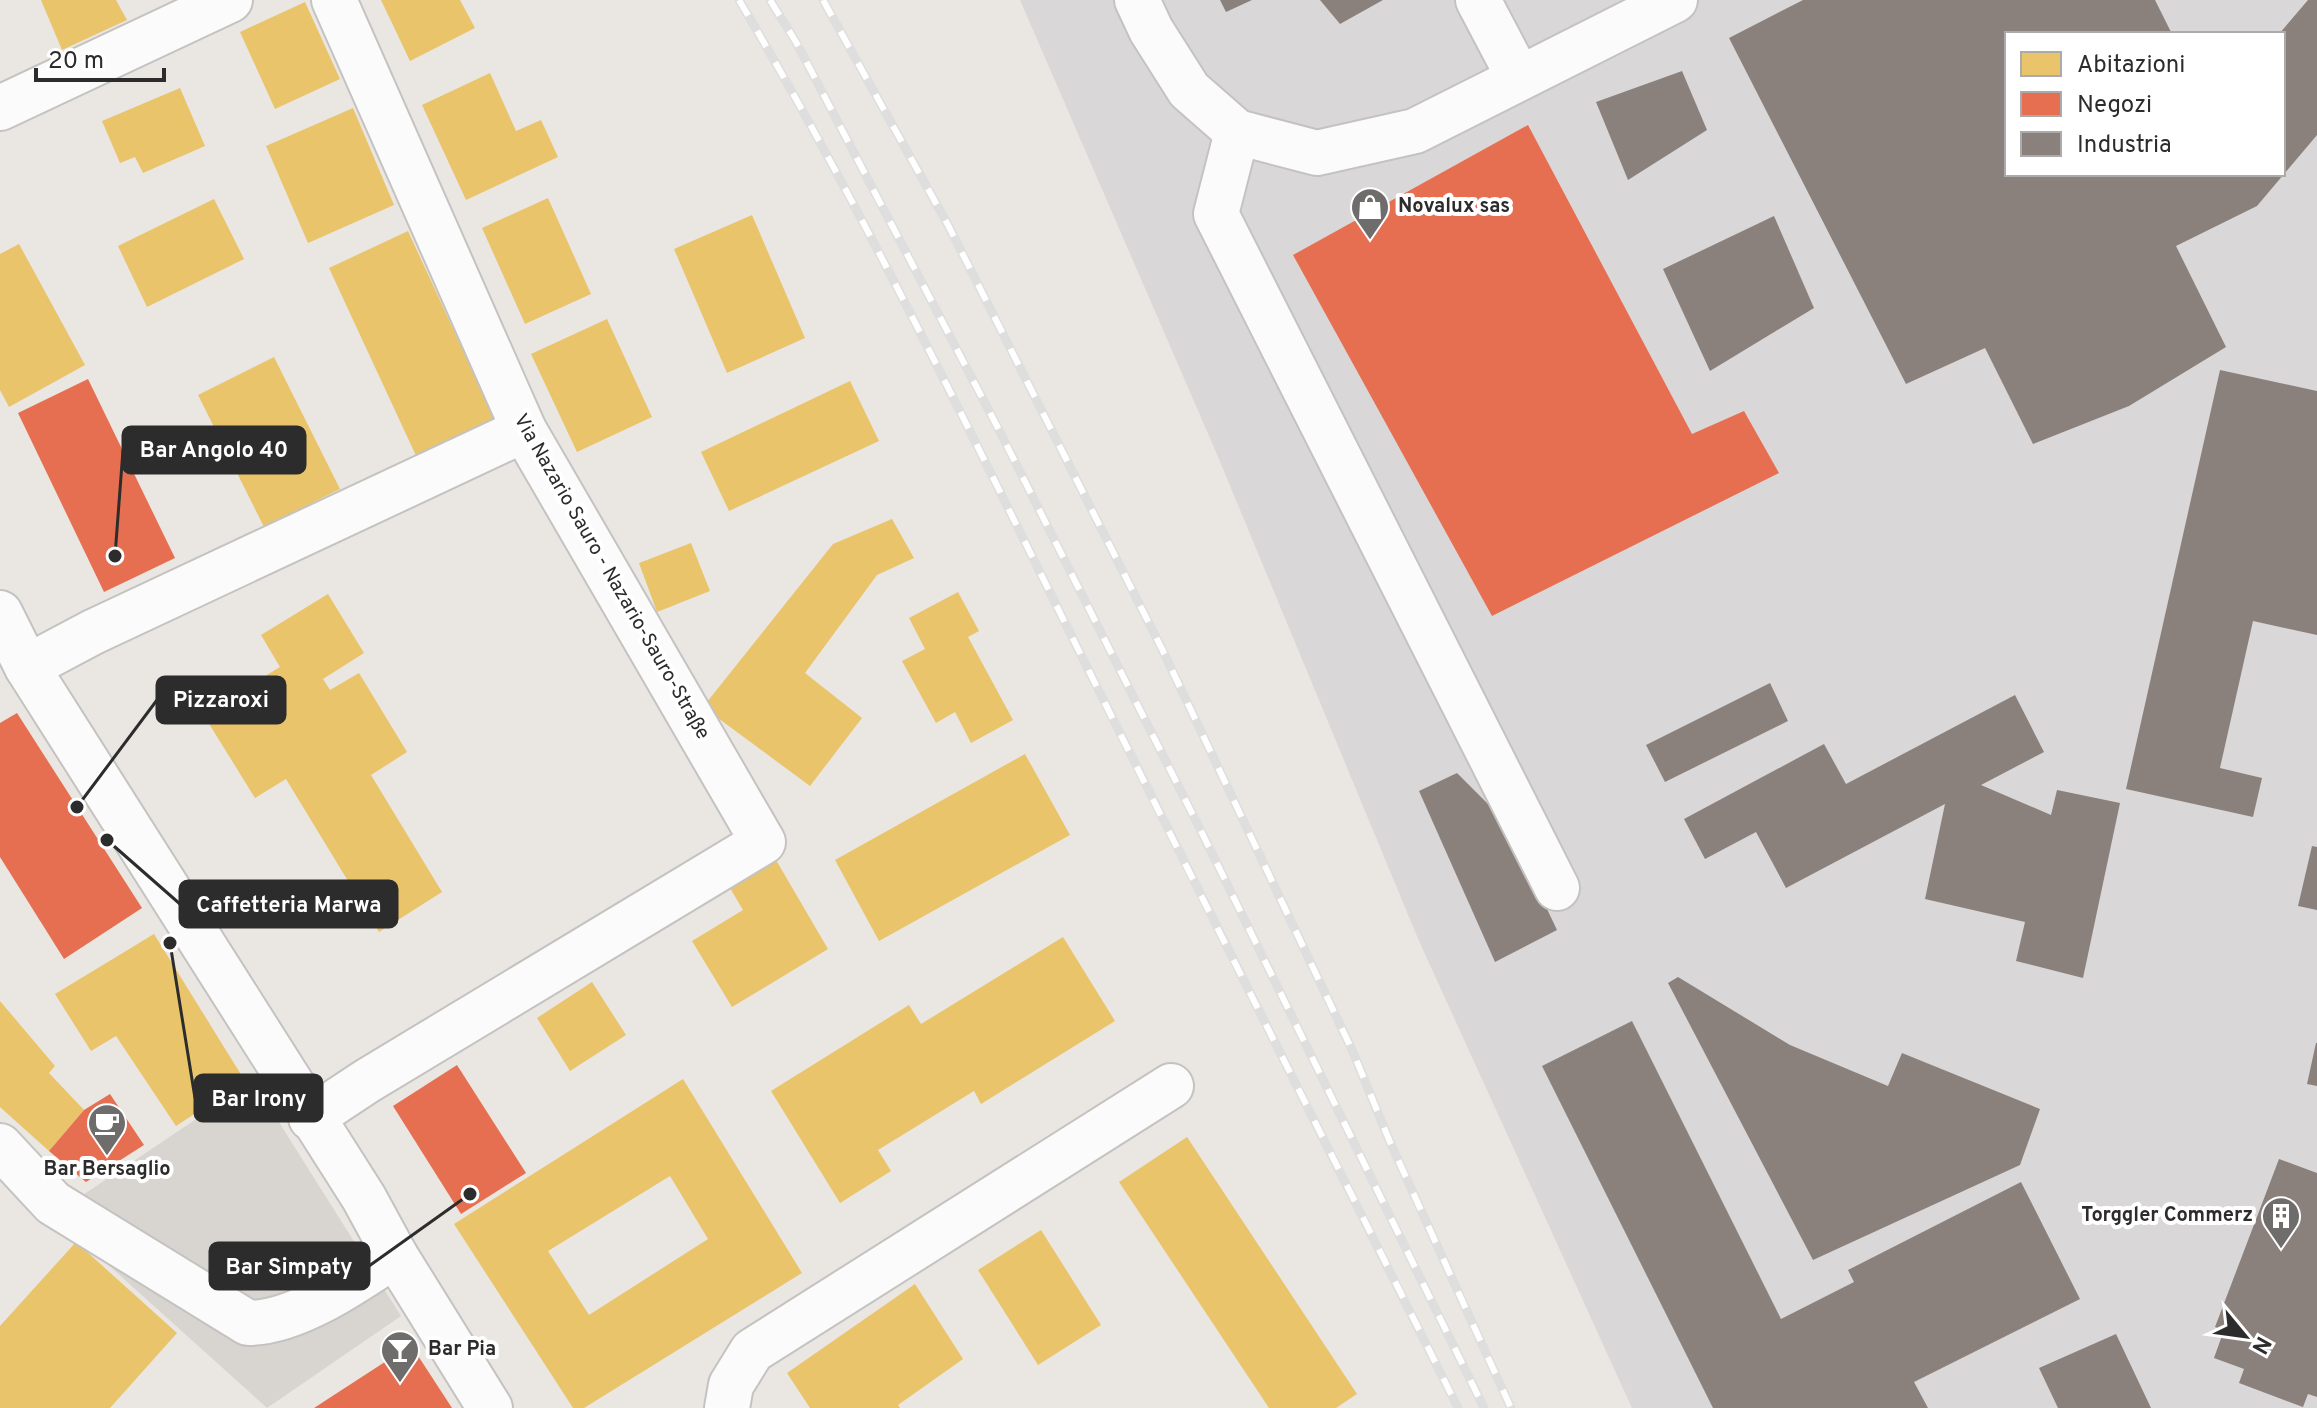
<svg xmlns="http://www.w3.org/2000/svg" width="2317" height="1408" viewBox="0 0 2317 1408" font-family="Overpass,sans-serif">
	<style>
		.industrial { fill: #dad7d9; fill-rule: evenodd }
		.plaza { fill: #d8d4d0 }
		.homes { fill: #e9c46a; fill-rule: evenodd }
		.shops { fill: #e76f51 }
		.industry { fill: #8a817c }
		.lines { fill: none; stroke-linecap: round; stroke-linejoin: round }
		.minor-casing { stroke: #c4c3c2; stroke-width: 48 }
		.minor { stroke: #fcfbfb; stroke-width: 44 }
		.rail-casing { stroke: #dededf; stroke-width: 9 }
		.rail { stroke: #fff; stroke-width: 6; stroke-dasharray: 18; stroke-linecap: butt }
		.labels { text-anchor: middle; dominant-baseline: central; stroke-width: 8; stroke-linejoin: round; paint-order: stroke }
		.poi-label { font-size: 20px; font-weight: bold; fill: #2c2c2c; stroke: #fff; text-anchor: start }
		.street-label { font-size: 20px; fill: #2c2c2c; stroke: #fff }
		.leader { fill: none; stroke: #2c2c2c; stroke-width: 3 }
		.callout-dot { fill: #2c2c2c; stroke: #fff; stroke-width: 3 }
		.callout { fill: #2c2c2c; stroke: #2c2c2c; stroke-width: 3 }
		.callout-label { font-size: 22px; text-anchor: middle; font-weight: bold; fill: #fff }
	</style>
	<rect width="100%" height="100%" fill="#eae6e2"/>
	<path class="industrial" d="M 1020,0 L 2317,0 L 2317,1408 L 1632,1408 L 1419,941 L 1216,452 ZM 2007,34 L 2283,34 L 2283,174 L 2007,174 Z"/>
	<polygon class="plaza" points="253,1081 401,1316 267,1408 53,1215"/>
	<g class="homes">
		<polygon points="41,0 116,0 127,20 62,50"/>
		<polygon points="381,0 460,0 475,28 410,61"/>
		<polygon points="305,2 340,79 275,109 240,32"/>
		<polygon points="490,73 516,131 541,120 558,157 466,200 422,105"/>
		<polygon points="180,88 205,146 143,173 135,157 120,163 102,121"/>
		<polygon points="353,108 394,205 308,243 266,146"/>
		<polygon points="548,198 591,294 525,324 482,228"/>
		<polygon points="214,199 244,259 147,307 118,246"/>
		<polygon points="752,215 805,338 727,373 674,249"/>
		<polygon points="408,231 497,424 418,460 329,268"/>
		<polygon points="19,244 85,365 9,407 0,390 0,254"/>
		<polygon points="607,319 652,417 577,452 531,354"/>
		<polygon points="274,357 340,489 264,527 198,395"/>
		<polygon points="850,381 879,441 729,511 701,452"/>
		<polygon points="892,519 914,558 877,575 805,673 862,718 810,786 703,707 833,544"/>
		<polygon points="691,543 710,591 657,612 639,563"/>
		<polygon points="958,592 979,631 968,637 1013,720 971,743 955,712 936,723 902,661 925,649 909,618"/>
		<polygon points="328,594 364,653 323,679 330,690 359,673 407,752 371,775 442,892 379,932 286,779 255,798 203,714 280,667 261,635"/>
		<polygon points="1025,754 1070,835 879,941 835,860"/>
		<polygon points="776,860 828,949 732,1007 692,941 743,910 730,888"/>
		<polygon points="154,934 245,1081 176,1126 116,1036 91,1051 55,994"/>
		<polygon points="1063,937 1115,1021 981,1104 974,1091 878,1150 891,1171 840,1203 771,1091 909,1005 921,1024"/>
		<polygon points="592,982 626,1035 570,1071 537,1018"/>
		<polygon points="0,1001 55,1066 49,1073 84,1110 49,1151 0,1107"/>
		<path d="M 683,1079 L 802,1273 L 584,1408 L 573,1408 L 454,1224 ZM 670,1176 L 708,1239 L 589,1315 L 548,1251 Z"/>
		<polygon points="1187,1137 1357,1394 1336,1408 1269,1408 1119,1182"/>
		<polygon points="1041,1230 1101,1325 1038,1365 978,1270"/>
		<polygon points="76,1242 177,1333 110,1408 0,1408 0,1326"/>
		<polygon points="915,1284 963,1359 898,1405 900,1408 810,1408 787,1373"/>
	</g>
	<g class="shops">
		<polygon points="1528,125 1692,434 1744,411 1779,473 1492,616 1293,255"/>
		<polygon points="88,379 175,558 104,592 18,413"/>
		<polygon points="17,713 142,908 64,959 0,857 0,723"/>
		<polygon points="457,1065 526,1173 461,1214 393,1106"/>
		<polygon points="110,1094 144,1145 86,1182 49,1151 84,1110"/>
		<polygon points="411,1345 452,1408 314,1408"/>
	</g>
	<g class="industry">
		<polygon points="1220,0 1252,0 1226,12"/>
		<polygon points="1320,0 1383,0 1340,24"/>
		<polygon points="1803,0 2155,0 2172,34 2007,34 2007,174 2283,174 2283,34 2279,34 2308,0 2317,0 2317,135 2257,206 2176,246 2226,347 2129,406 2033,444 1985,348 1906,384 1729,38"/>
		<polygon points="1682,71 1707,130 1628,180 1596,102"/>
		<polygon points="1774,216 1814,308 1710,371 1663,269"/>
		<polygon points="2220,370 2317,391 2317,635 2253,621 2220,768 2262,778 2253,817 2126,789"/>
		<polygon points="1770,683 1788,721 1665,782 1646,745"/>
		<polygon points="2015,695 2044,752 1981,785 2051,815 2057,790 2120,803 2083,978 2016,961 2025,922 1925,899 1945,804 1786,888 1756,832 1705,859 1684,819 1824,744 1846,784"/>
		<polygon points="1457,773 1505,821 1557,930 1495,962 1419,791"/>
		<polygon points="2312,846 2317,847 2317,910 2298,906"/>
		<polygon points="1678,977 1790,1045 1888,1086 1902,1053 2040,1109 2020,1165 1813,1260 1668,983"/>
		<polygon points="1632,1021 1781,1319 1854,1282 1848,1270 2021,1182 2080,1299 1914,1382 1928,1408 1713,1408 1542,1066"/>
		<polygon points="2316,1043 2317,1043 2317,1086 2307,1084"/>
		<polygon points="2279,1159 2317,1173 2317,1397 2308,1394 2303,1407 2239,1383 2244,1369 2214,1358 2224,1330 2215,1327"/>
		<polygon points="2116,1334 2151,1408 2058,1408 2039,1368"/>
	</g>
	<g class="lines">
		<g class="minor-casing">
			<g id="minor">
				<polyline points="1137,0 1151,30 1189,90 1237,132 1317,153 1415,131 1675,0"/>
				<polyline points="1478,0 1519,78"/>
				<polyline points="0,108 230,0"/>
				<polyline points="1237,132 1216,214 1557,888"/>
				<polyline points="0,613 27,667 364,1198 395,1255 490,1408"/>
				<polyline points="27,667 93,632 524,430"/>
				<polyline points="311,1118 367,1081 763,842 524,430 334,0"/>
				<path d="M 0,1146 L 53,1203 L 248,1323 C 296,1323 355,1282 395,1255"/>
				<polyline points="727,1408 731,1385 752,1351 1171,1086"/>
			</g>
		</g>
		<use href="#minor" class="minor"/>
		<g class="rail-casing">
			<g id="rail">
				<path d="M 739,0 C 870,221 980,453 1095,683 C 1215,925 1338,1166 1458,1408"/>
				<polyline points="770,0 796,42 998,428 1204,837 1484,1408"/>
				<polyline points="823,0 948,225 1162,649 1353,1052 1390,1142 1511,1408"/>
			</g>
		</g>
		<use href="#rail" class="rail"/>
	</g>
	<defs>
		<g id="shop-pin" transform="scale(2)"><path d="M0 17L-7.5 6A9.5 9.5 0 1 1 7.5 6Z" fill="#6e6d6c" stroke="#fff"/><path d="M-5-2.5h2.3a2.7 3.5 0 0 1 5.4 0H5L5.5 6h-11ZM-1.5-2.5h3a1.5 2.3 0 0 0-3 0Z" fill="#fff"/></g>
		<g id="cafe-pin" transform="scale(2)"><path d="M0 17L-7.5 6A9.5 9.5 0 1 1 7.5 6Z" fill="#6e6d6c" stroke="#fff"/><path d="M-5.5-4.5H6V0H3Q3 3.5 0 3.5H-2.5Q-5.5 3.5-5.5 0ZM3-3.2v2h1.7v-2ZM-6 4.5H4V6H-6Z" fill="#fff"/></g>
		<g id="building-pin" transform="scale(2)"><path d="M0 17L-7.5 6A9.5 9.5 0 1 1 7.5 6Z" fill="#6e6d6c" stroke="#fff"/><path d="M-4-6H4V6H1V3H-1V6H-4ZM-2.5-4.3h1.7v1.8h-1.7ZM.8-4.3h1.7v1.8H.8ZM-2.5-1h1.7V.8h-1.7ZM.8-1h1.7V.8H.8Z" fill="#fff"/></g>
		<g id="bar-pin" transform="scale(2)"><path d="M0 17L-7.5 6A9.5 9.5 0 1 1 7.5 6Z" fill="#6e6d6c" stroke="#fff"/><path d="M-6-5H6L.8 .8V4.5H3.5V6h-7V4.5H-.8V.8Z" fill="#fff"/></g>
	</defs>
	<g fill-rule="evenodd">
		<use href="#shop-pin" x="1370" y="207"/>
		<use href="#cafe-pin" x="107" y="1123"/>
		<use href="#building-pin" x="2281" y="1216"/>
		<use href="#bar-pin" x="400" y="1350"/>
	</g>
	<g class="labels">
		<g class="poi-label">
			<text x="1398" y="207">Novalux sas</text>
			<text x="107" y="1170" text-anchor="middle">Bar Bersaglio</text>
			<text x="2253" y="1216" text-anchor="end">Torggler Commerz</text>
			<text x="428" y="1350">Bar Pia</text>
		</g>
		<g class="street-label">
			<text transform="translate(611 577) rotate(60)">Via Nazario Sauro - Nazario-Sauro-Straße</text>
		</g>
	</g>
	<path class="leader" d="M115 556L123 450M77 807L157 700M107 840L180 904M170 943L195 1098M470 1194L369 1266"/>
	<g class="callout-dot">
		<circle cx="115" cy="556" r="8"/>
		<circle cx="77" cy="807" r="8"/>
		<circle cx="107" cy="840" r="8"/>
		<circle cx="170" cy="943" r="8"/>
		<circle cx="470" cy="1194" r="8"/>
	</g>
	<g class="callout">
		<rect x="123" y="427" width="182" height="46" rx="8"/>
		<rect x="157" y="677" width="128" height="46" rx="8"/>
		<rect x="180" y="881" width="217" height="46" rx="8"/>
		<rect x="195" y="1075" width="127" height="46" rx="8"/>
		<rect x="210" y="1243" width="159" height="46" rx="8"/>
	</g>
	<g class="callout-label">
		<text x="214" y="457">Bar Angolo 40</text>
		<text x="221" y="707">Pizzaroxi</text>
		<text x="289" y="912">Caffetteria Marwa</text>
		<text x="259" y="1106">Bar Irony</text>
		<text x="289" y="1274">Bar Simpaty</text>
	</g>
	<rect x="2005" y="32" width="280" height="144" fill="#ffffff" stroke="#ababab" stroke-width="2"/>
	<rect x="2021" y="52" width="40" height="24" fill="#e9c46a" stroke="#ababab" stroke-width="2"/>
	<text x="2077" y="72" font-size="24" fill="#2c2c2c">Abitazioni</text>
	<rect x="2021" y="92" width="40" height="24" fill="#e76f51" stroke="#ababab" stroke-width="2"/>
	<text x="2077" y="112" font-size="24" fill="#2c2c2c">Negozi</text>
	<rect x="2021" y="132" width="40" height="24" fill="#8a817c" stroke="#ababab" stroke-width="2"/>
	<text x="2077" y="152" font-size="24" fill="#2c2c2c">Industria</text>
	<g transform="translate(2245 1336) rotate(119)" stroke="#ffffff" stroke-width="6" paint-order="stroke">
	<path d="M0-6L14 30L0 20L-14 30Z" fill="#2c2c2c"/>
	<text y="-12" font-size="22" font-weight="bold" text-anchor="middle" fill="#2c2c2c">N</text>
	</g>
	<path d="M36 68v12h128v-12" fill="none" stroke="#2c2c2c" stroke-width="4"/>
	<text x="48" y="68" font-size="24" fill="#2c2c2c" stroke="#ffffff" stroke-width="6" paint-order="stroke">20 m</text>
</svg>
